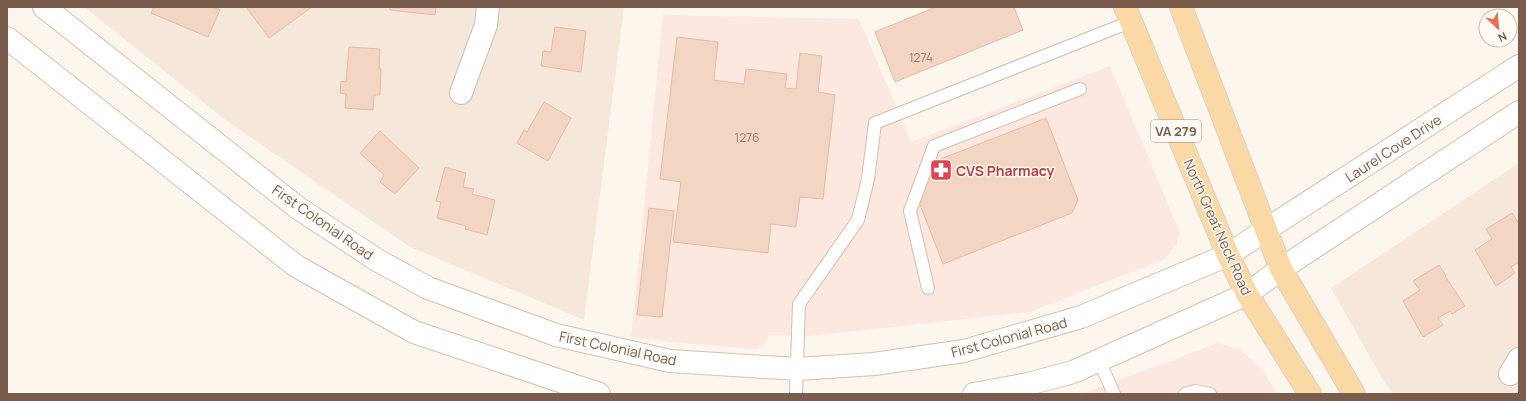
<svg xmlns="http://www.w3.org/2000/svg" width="1526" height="401" viewBox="0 0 1526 401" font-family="Manrope,sans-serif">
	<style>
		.residential { fill: #f5e8da }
		.commercial { fill: #fde8e0 }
		.building { fill: #f3d5c3; stroke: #e6bba3 }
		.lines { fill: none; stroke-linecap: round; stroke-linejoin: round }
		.service-casing { stroke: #d1beb0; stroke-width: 14 }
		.minor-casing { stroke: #d1beb0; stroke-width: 24 }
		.secondary-casing { stroke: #d6c0b0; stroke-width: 24 }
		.primary-casing { stroke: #dad1cd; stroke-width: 24 }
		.service { stroke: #fff; stroke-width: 12 }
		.minor { stroke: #fff; stroke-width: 22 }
		.secondary { stroke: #fff; stroke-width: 22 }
		.primary { stroke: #fbd9a5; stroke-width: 22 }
		.labels { text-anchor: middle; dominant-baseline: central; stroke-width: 3; stroke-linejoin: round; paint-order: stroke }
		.number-label { font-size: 12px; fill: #987a6a }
		.shield { fill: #fffaf3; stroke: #a28b7f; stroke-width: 1 }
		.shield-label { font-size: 13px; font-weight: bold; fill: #7a5c4d }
		.street-label { font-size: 14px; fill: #7a5c4d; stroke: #fffaf3 }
		.health-label { font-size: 14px; font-weight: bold; fill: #be3a42; stroke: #fffaf3; text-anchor: start }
	</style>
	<rect width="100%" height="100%" fill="#fdf6ec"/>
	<g class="residential">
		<polygon points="84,7 624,7 584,320 410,247 224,119"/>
		<polygon points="1519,163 1519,394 1393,394 1383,380 1331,288"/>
	</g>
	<g class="commercial">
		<polygon points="663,15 859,19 911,142 1110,66 1180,233 1176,246 1165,259 1030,312 811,336 769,335 763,347 755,349 680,343 631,337"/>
		<polygon points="1218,343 1239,349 1260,367 1278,394 1081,394"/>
	</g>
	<g class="building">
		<polygon points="154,7 213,7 220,10 208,37 151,13"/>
		<polygon points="246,7 312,7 269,38"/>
		<polygon points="390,7 436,7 435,15 390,10"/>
		<polygon points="936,7 1014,7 1023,30 895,82 875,32"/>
		<polygon points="555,27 586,31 581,72 541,66 543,51 551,52"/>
		<polygon points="677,37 718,42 714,80 744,84 746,69 787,74 785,88 796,89 800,53 822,56 818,92 835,95 823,199 800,197 796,227 771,224 768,253 673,242 681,182 660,179"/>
		<polygon points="349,47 380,49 379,68 381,69 380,95 374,95 373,110 345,108 346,94 340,93 341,81 346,82"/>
		<polygon points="544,102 571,118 548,161 517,143 524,130 527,132"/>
		<polygon points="1046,118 1078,200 1072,213 943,264 919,202 933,162"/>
		<polygon points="380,131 419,168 395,194 380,182 384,175 360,153"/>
		<polygon points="445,167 466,173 463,187 474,189 472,194 495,200 487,235 465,229 466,226 437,218 441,202 436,201"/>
		<polygon points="649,208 674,211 662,317 637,315"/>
		<polygon points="1512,213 1519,224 1519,262 1511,267 1515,273 1496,286 1475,250 1492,239 1486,229"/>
		<polygon points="1439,265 1446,276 1445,276 1465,306 1452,314 1450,311 1438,318 1443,325 1423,337 1403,301 1420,290 1413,281"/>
	</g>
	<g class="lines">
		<g class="service-casing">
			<g id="service">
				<polyline points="928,288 910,211 934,146 1080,89"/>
				<polyline points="1099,360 1114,394"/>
				<polyline points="796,394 799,304 858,220 868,179 875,123 1130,22"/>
				<polyline points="1185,394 1195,391 1210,394"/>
			</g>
		</g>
		<g class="minor-casing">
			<g id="minor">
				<polyline points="461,93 486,25 488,7"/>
				<polyline points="1267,229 1519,66"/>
				<polyline points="1281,269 1519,112"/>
				<polyline points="1510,374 1519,359"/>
			</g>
		</g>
		<g class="secondary-casing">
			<g id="secondary">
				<polyline points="44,7 298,208 377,260 428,288 556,335 670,361 797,369 874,364 964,351 1081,317 1228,255 1267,229"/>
				<polyline points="7,38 296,266 414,332 599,394"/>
				<polyline points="974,394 1028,384 1073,372 1247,294 1281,269"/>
			</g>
		</g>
		<g class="primary-casing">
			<g id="primary">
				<polyline points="1125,7 1228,255 1247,294 1310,394"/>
				<polyline points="1181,7 1281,269 1354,394"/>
			</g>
		</g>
		<use href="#service" class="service"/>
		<use href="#minor" class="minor"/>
		<use href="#secondary" class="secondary"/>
		<use href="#primary" class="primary"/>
	</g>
	<defs>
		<g id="pharmacy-square" transform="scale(1.15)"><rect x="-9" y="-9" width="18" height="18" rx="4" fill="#e0444e" stroke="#fffaf3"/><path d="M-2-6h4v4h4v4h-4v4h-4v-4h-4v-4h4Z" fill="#fff"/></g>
	</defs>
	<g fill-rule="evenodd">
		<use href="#pharmacy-square" x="941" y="170"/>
	</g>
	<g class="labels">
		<g class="number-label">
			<text x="921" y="57">1274</text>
			<text x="747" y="137">1276</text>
		</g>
		<rect class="shield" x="1151" y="120" width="50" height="22" rx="3"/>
		<g class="shield-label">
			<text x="1176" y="131">VA 279</text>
		</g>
		<g class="street-label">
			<text transform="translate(1393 148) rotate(-33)">Laurel Cove Drive</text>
			<text transform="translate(323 222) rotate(35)">First Colonial Road</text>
			<text transform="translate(1218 227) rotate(66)">North Great Neck Road</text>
			<text transform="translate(1009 337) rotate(-15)">First Colonial Road</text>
			<text transform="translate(618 348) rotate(12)">First Colonial Road</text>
		</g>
		<g class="health-label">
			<text x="956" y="170">CVS Pharmacy</text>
		</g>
	</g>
	<rect width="1526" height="401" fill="none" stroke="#7a5c4d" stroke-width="16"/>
	<g transform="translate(1498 28) rotate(154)"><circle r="19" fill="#fffaf3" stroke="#cabbb1"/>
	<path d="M0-3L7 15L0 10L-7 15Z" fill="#e76f51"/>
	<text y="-6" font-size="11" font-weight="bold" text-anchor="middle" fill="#7a5c4d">N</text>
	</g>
</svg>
